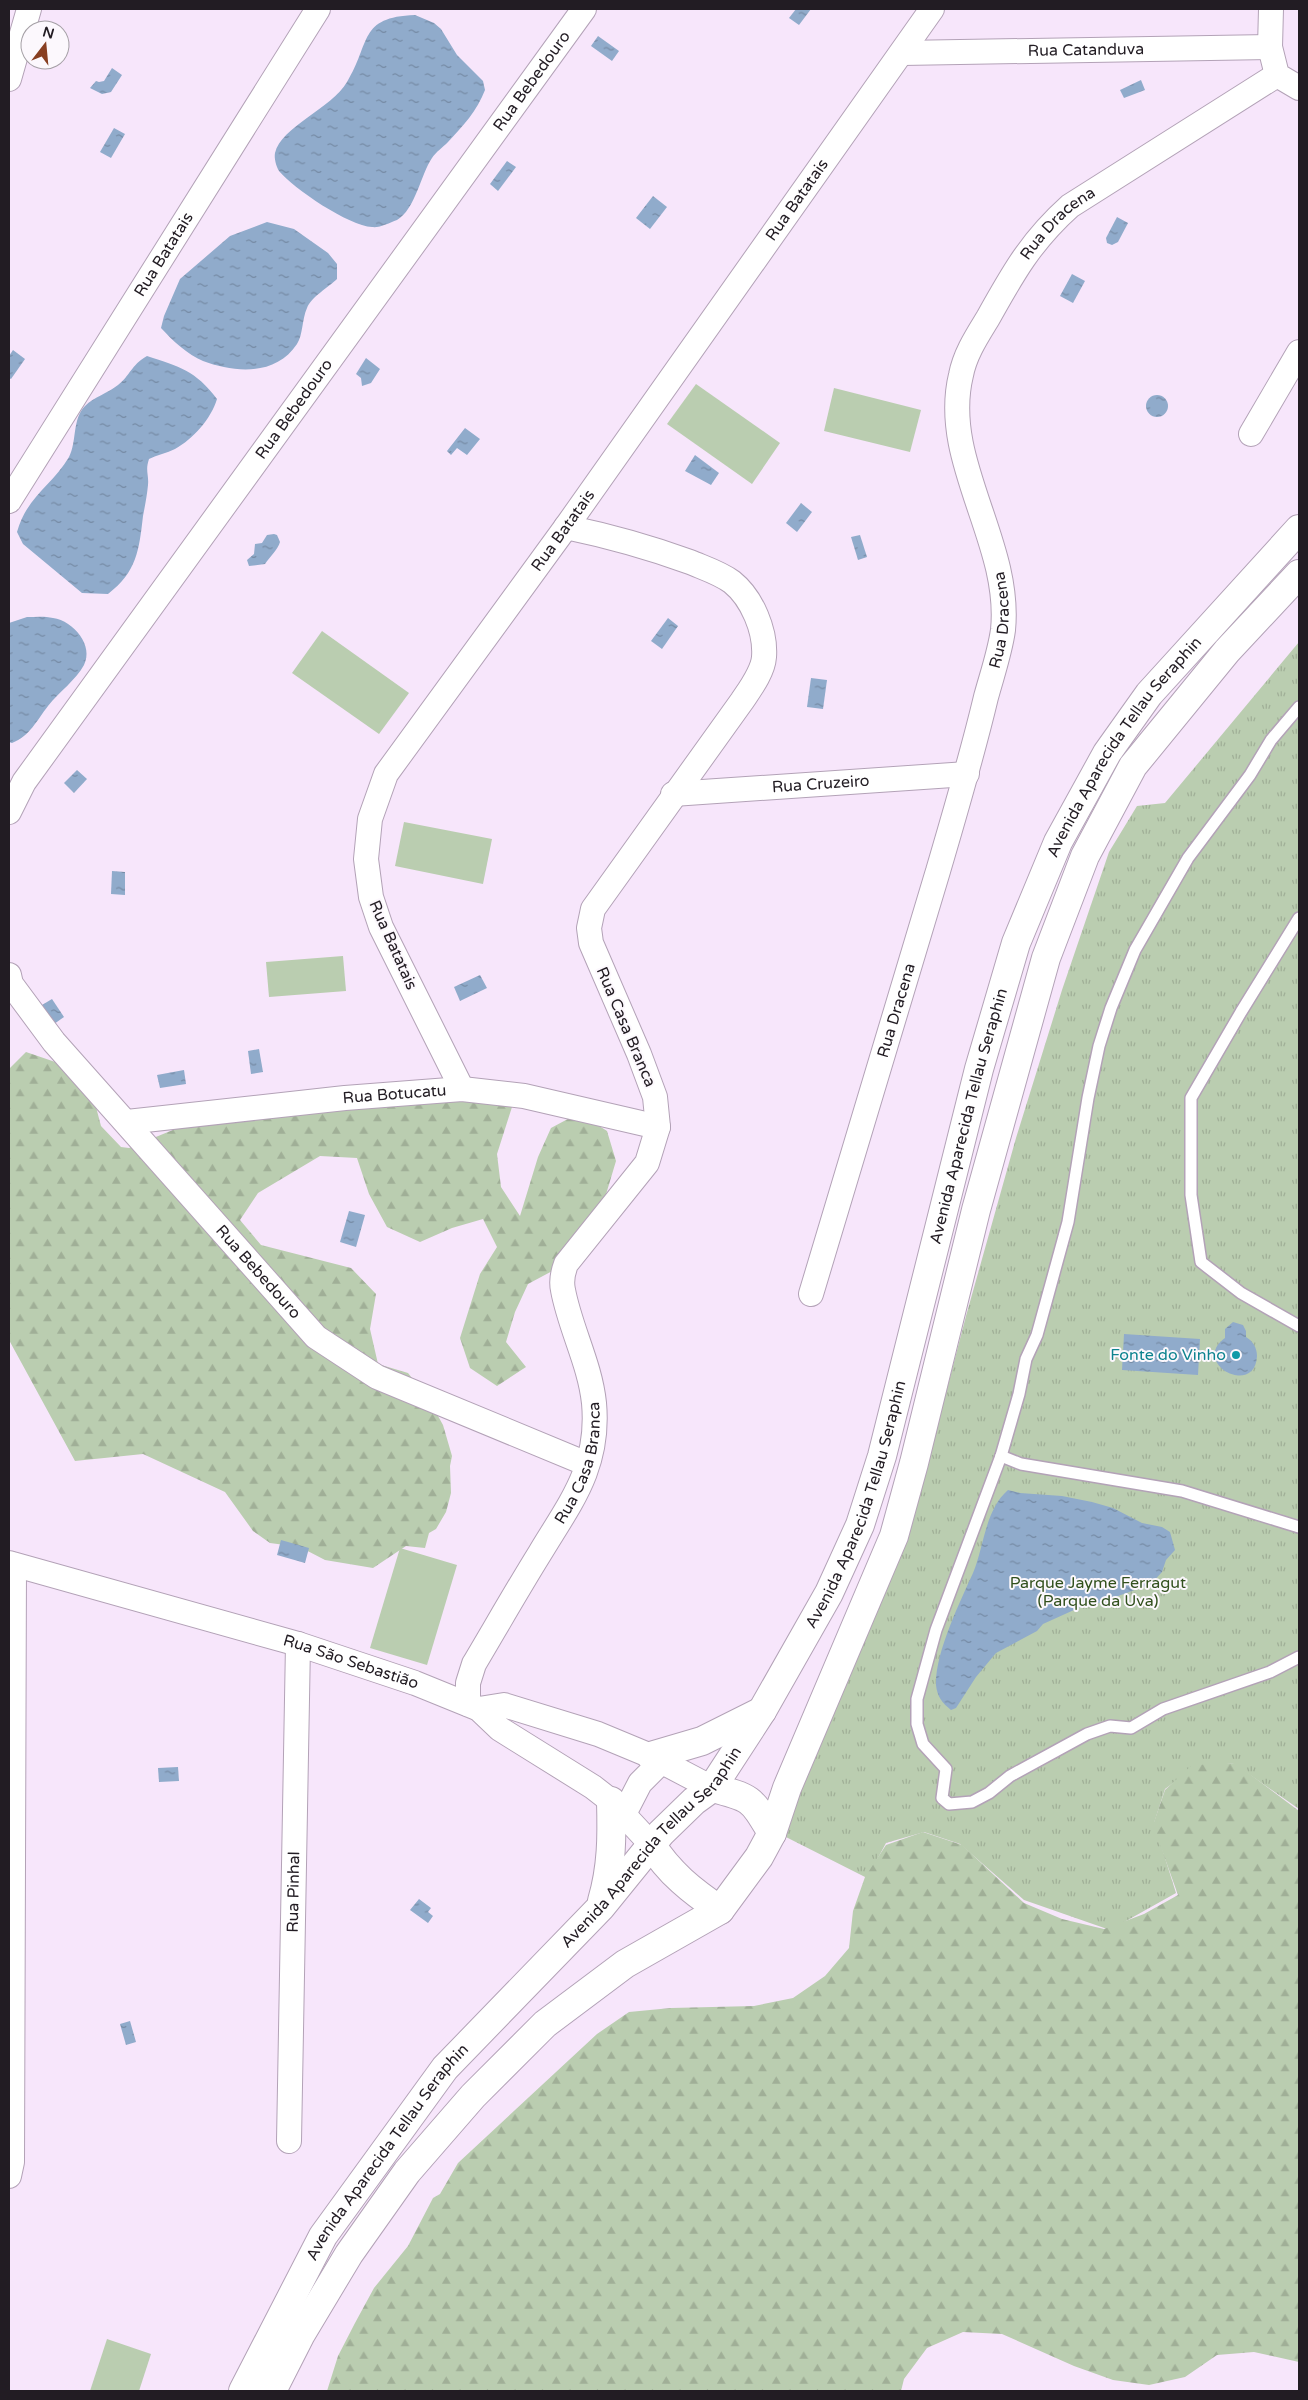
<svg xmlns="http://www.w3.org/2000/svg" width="1308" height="2400" viewBox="0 0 1308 2400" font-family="'Varela Round',sans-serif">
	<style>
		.grass { fill: url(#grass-tufts) }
		.forest { fill: url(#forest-firs) }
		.garden { fill: #bacdb0 }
		.water { fill: url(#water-ripples) }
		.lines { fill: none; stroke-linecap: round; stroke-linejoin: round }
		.service-casing { stroke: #b3a2b7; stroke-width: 14 }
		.minor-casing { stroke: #b3a2b7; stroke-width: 26 }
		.primary-casing { stroke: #b3a2b7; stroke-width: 30 }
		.service { stroke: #fff; stroke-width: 11 }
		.minor { stroke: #fff; stroke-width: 24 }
		.primary { stroke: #fff; stroke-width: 28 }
		.culture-dot { fill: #0f9aa8; stroke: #fcf8fd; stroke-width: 2 }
		.labels { text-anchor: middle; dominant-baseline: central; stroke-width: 4; stroke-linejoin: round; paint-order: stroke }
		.street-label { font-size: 16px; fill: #221c23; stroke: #fcf8fd }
		.culture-label { font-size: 16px; fill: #0d838f; stroke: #fcf8fd; text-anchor: end }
		.park-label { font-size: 16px; fill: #31501d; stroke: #fcf8fd }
	</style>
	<defs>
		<pattern id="grass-tufts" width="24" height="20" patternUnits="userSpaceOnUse" patternTransform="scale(1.25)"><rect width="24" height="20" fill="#bacdb0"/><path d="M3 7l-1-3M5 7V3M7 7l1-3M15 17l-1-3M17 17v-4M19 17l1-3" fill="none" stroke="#a0af97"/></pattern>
		<pattern id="forest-firs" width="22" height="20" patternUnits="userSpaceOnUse" patternTransform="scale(1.25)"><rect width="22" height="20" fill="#bacdb0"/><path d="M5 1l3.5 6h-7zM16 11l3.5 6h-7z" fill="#a0af97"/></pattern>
		<pattern id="water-ripples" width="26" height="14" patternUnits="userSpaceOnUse" patternTransform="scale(1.25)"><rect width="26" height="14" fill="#90abcb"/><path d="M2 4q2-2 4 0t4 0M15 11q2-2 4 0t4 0" fill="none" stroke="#758aa4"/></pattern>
	</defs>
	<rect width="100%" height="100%" fill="#f7e6fb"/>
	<polygon class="grass" points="1299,642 1299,1809 1233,1763 1191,1770 1165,1789 1154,1823 1176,1893 1110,1930 1024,1900 960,1844 924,1832 886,1843 867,1878 778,1833 915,1511 966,1316 1016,1138 1062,990 1109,852 1137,806 1165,803"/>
	<g class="forest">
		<polygon points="26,1052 64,1065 96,1107 101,1126 121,1147 129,1148 185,1125 498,1084 512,1107 497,1154 501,1187 520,1216 538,1157 551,1128 579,1113 607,1131 616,1161 598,1221 556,1269 528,1284 515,1312 506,1342 526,1367 497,1386 470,1368 460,1338 480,1274 497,1247 483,1219 452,1228 420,1242 387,1227 369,1194 357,1158 320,1156 258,1193 240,1220 261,1245 351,1268 376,1294 370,1329 378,1364 408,1373 428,1398 443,1425 452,1456 450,1466 451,1493 446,1512 436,1529 429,1533 425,1548 406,1546 373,1568 325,1560 300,1547 270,1543 253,1531 225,1492 143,1454 75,1461 9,1340 9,1069"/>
		<polygon points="1235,1763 1299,1811 1299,2362 1254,2352 1217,2355 1185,2377 1149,2385 1113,2380 1074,2366 1002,2334 963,2332 927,2348 904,2379 901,2391 327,2391 338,2356 355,2323 374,2288 408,2246 433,2198 440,2194 458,2163 597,2034 629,2012 671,2008 754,2006 793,1998 825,1976 849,1948 853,1911 865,1877 886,1845 923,1832 962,1845 1024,1903 1062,1919 1104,1929 1144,1914 1178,1895 1153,1825 1165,1790 1192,1765"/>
	</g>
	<g class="garden">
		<polygon points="696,384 780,443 752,484 667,424"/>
		<polygon points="834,388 921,410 910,452 824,431"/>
		<polygon points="322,631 409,693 379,734 292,673"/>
		<polygon points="404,822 492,839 483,884 395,866"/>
		<polygon points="343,956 346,991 269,997 266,962"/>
		<polygon points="400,1548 457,1565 427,1665 370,1648"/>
		<polygon points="107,2339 151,2354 139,2391 90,2391"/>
	</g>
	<g class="water">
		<polygon points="796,9 811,9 799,25 789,18"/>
		<path d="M 415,15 L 434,23 L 441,29 L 457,55 L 483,81 L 485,90 C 477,111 463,126 448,142 C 443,147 436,152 432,158 C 421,174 415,210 397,220 C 389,223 380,228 372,227 C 349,226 294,189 279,171 C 276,166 274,158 275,153 C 281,127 332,108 347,82 C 371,43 358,17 415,15 Z"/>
		<polygon points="598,36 619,51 612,61 591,46"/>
		<polygon points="112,68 122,75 111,92 102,94 90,88 96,81 99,82 104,81"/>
		<polygon points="1141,80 1145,90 1124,98 1120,90"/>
		<polygon points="114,128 125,134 111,158 100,152"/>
		<polygon points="507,161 516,167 498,191 490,184"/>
		<polygon points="653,196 667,207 650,229 636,218"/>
		<polygon points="1117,217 1128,223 1118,242 1112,245 1107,243 1106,238"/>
		<path d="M 267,222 L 294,229 L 328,253 L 337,264 L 337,279 C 329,287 311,297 307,308 C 302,319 303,335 297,344 C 276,376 235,373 203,361 C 188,355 172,340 161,328 L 164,316 L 180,279 L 230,236 Z"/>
		<polygon points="1072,274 1085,281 1073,303 1060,296"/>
		<polygon points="13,350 25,359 11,379 9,378 9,356"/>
		<path d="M 147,356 C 180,367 195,370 217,399 C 211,419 193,439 175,449 C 167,453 157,455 149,459 C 145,471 149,474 148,485 C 147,495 145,506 143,516 C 139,550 137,572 108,594 L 82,593 L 23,544 L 17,532 C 27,496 52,486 69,457 C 77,442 72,419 85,406 C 94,397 108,393 118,385 C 130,376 131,365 147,356 Z"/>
		<polygon points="366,358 380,369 371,383 362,386 361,378 356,374"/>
		<circle cx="1157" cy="406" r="11"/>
		<polygon points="465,428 480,439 467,455 457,448 451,455 447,451"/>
		<polygon points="695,455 719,473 711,485 685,471"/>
		<polygon points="801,503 812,512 797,532 786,523"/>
		<path d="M 274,534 L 277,535 L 280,542 C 278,549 270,557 265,564 L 249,566 L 247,560 L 254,554 L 255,544 L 262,543 L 267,535 Z"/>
		<polygon points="860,535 867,557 858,560 851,537"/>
		<path d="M 27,617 C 35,617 45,616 53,618 C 74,621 94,646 84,665 C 76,680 59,692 48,706 C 37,720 30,736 12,743 L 9,742 L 9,623 Z"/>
		<polygon points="668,618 678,626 662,649 651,641"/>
		<polygon points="811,678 827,680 823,709 807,707"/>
		<polygon points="77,770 87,779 74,793 64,783"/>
		<polygon points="112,871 125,872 125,895 111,894"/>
		<polygon points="480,975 487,988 460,1001 454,987"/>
		<polygon points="52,999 64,1017 54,1024 42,1005"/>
		<polygon points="259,1049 263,1072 251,1074 248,1051"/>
		<polygon points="184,1070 186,1084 160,1088 157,1075"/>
		<polygon points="349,1211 365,1215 356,1247 340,1242"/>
		<path d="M 1233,1322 L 1243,1325 L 1246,1331 L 1246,1337 C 1253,1341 1257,1348 1257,1356 C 1255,1398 1190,1363 1225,1338 L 1225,1329 Z"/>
		<polygon points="1124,1334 1200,1339 1198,1375 1122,1370"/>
		<path d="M 1008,1490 L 1020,1493 L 1062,1496 L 1092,1502 L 1113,1508 L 1142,1523 L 1162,1527 L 1170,1532 L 1175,1550 L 1166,1560 L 1162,1572 L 1151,1584 L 1099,1603 L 1085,1605 L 1043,1624 L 1037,1631 L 996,1653 L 976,1677 L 956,1708 L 951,1710 C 942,1703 937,1696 936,1685 C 935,1653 960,1602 973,1573 C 984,1547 985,1510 1008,1490 Z"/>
		<polygon points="281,1540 309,1548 305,1563 277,1555"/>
		<polygon points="178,1767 179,1781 159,1782 158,1768"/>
		<polygon points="419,1899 431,1908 428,1912 433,1916 428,1923 410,1910"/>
		<polygon points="130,2021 136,2042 126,2045 120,2024"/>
	</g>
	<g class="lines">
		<g class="service-casing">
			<g id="service">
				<polyline points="1299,707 1271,740 1250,775 1188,858 1135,950 1111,1008 1099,1046 1088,1098 1068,1222 1037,1335 1026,1359 1019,1394 1001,1456 936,1630 917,1699 917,1724 923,1744 946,1769 942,1798 949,1804 972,1802 989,1793 1010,1776 1087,1734 1110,1726 1131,1728 1163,1709 1270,1672 1299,1657"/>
				<polyline points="1299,918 1241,1012 1191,1098 1191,1195 1201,1262 1241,1293 1299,1326"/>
				<polyline points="1001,1456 1021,1464 1182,1491 1299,1527"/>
			</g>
		</g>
		<g class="minor-casing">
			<g id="minor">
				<polyline points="1271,9 1270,47 1277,75 1299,88"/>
				<path id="s1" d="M 902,53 L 1270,47"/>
				<polyline points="9,79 29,9"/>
				<polyline points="1251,434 1299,352"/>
				<path id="s2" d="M 9,501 L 318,9"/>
				<path id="s3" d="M 673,794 L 967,774"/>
				<path id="s4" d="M 9,812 L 24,782 L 584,9"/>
				<path id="s5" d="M 9,975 L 11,984 L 54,1042 L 316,1337 L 377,1377 L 587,1464"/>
				<path id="s6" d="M 462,1089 L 381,927 L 371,897 L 366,859 L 370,819 L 386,774 L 566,527 L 932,9"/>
				<path id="s7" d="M 127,1122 L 345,1098 L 462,1089 L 524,1096 L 658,1127"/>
				<path id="s8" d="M 811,1294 C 854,1153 896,1012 938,871 C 955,813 972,756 986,697 C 992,675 1000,652 1003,630 C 1012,542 940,461 961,375 C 965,354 977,336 988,318 C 1013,273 1031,241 1070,206 L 1277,75"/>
				<path id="s9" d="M 9,1563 L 298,1644 L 415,1683 L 479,1709 L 500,1729 L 593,1787 L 611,1801 L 651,1844"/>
				<path id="s10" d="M 468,1704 L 468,1683 L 474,1664 C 496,1627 517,1590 540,1553 C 570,1503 600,1467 594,1403 C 590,1364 570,1328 563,1290 C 561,1281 563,1272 566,1264 L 647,1163 L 658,1127 L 655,1097 L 639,1054 L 591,943 L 589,928 L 593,909 L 742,701 C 750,689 763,672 764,657 C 766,631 752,598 732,582 C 720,573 704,568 690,562 C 649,547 609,536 566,527"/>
				<polyline points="479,1709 504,1705 598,1734 651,1756 712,1788"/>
				<polyline points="624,1814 640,1783 661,1762"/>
				<path id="s11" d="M 289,2141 L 298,1644"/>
				<polyline points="9,2176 12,2162 14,1565"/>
			</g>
		</g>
		<g class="primary-casing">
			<g id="primary">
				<polyline points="651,1756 702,1741 762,1711"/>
				<path d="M 712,1788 C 752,1798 751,1798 772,1833"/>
				<path d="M 651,1844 C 669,1873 692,1891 720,1910"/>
				<path d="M 602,1901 C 612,1867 612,1836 611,1801"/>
				<path id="s12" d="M 243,2391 L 323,2236 L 445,2068 L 601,1907 L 661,1833 L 694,1801 L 712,1788 L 762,1711 L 829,1593 L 860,1525 L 882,1456 L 979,1069 L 1016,943 L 1058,842 L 1107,753 L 1149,694 L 1299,529"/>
				<polyline points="272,2391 301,2334 349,2254 407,2172 473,2096 545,2024 625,1964 720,1910 759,1857 772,1833 787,1788 894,1536 914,1463 976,1210 1046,958 1085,856 1133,766 1227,651 1299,574"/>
			</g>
		</g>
		<use href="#service" class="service"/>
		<use href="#minor" class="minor"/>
		<use href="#primary" class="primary"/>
	</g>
	<circle class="culture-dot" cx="1236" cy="1355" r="5"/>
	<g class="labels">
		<g class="street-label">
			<text stroke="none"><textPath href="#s1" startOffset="184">Rua Catanduva</textPath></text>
			<text stroke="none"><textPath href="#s4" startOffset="899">Rua Bebedouro</textPath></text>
			<text stroke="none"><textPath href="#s6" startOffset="1045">Rua Batatais</textPath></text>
			<text stroke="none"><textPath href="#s8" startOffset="1135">Rua Dracena</textPath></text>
			<text stroke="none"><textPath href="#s2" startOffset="291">Rua Batatais</textPath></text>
			<text stroke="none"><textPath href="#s4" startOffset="494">Rua Bebedouro</textPath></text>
			<text stroke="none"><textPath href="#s6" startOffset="640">Rua Batatais</textPath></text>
			<text stroke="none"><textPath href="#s8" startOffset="701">Rua Dracena</textPath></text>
			<text stroke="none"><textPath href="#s12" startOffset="1900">Avenida Aparecida Tellau Seraphin</textPath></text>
			<text stroke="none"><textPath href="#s3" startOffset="148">Rua Cruzeiro</textPath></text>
			<text transform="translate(393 945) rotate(66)">Rua Batatais</text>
			<text stroke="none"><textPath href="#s8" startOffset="296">Rua Dracena</textPath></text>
			<text transform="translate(626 1027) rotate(67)">Rua Casa Branca</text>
			<text stroke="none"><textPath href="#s7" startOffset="269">Rua Botucatu</textPath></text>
			<text stroke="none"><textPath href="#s12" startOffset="1495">Avenida Aparecida Tellau Seraphin</textPath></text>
			<text stroke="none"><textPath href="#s5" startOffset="389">Rua Bebedouro</textPath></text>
			<text stroke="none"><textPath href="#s10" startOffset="270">Rua Casa Branca</textPath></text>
			<text stroke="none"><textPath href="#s12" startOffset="1090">Avenida Aparecida Tellau Seraphin</textPath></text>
			<text stroke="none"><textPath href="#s9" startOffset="356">Rua São Sebastião</textPath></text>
			<text stroke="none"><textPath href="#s12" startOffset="685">Avenida Aparecida Tellau Seraphin</textPath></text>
			<text stroke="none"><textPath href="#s11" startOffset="249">Rua Pinhal</textPath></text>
			<text stroke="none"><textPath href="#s12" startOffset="280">Avenida Aparecida Tellau Seraphin</textPath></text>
		</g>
		<g class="culture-label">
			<text x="1226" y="1355">Fonte do Vinho</text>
		</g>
		<g class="park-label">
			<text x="1098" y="1583">Parque Jayme Ferragut<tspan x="1098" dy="18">(Parque da Uva)</tspan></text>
		</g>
	</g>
	<rect width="1308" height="2400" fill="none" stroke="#221c23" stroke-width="20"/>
	<g transform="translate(45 45) rotate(16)"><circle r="24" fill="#fcf8fd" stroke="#a5a0a6"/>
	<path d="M0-4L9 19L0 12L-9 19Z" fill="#883f22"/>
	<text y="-8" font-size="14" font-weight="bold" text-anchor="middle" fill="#221c23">N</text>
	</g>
</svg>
